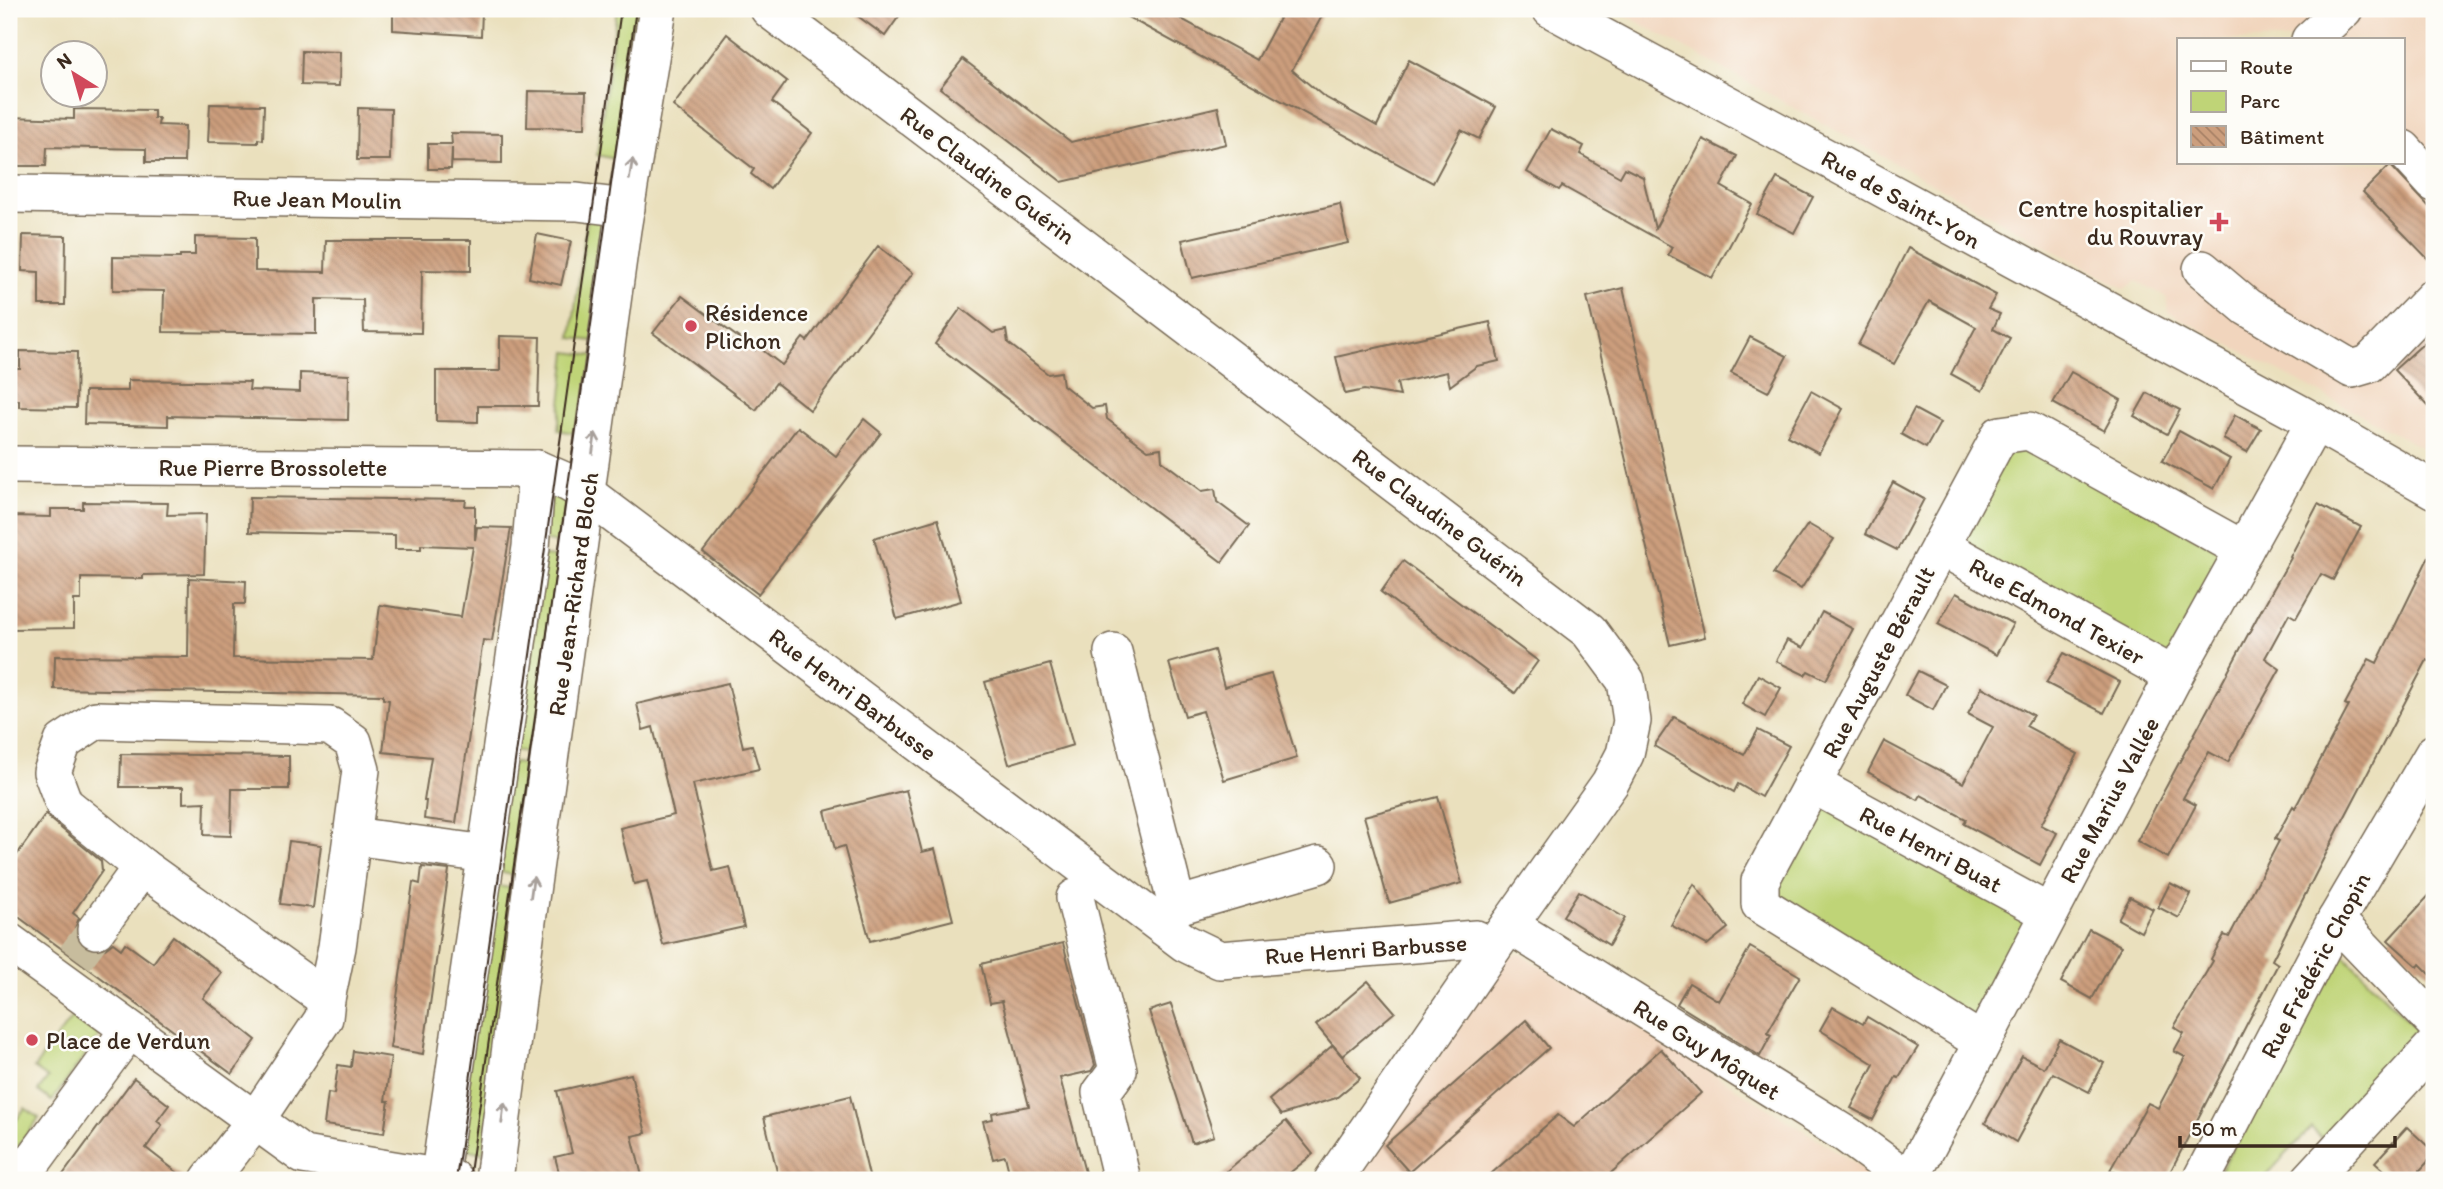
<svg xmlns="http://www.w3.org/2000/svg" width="2443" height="1189" viewBox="0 0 2443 1189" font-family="Itim,sans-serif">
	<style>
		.built { fill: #f1d5bd; fill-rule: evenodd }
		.green { fill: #bfd477; stroke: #7d7f4a; stroke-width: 2 }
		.building { fill: url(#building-back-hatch) }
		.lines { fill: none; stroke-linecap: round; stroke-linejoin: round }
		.minor-tunnel { stroke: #c7bc9d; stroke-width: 37; stroke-dasharray: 37 18; stroke-linecap: butt }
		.minor-casing { stroke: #786a56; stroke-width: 40 }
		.minor { stroke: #fff; stroke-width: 37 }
		.tram { stroke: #3b2a1e; stroke-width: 2 }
		.oneway { stroke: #a79f9a }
		.poi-dot { fill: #d1495b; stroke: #fdfcf7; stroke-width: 2.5 }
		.labels { text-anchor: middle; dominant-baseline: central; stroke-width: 5; stroke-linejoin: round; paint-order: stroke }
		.street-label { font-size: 24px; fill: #3b2a1e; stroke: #fdfcf7 }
		.poi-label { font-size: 24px; fill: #3b2a1e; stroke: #fdfcf7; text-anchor: start }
	</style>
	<defs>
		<pattern id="building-back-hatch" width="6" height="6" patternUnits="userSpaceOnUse" patternTransform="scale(1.75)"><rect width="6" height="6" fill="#cc9e7d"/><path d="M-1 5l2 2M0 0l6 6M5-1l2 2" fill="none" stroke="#a78166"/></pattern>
	</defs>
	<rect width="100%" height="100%" fill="#fdfcf7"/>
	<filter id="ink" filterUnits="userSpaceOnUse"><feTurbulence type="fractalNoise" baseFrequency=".0143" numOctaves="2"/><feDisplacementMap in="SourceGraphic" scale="14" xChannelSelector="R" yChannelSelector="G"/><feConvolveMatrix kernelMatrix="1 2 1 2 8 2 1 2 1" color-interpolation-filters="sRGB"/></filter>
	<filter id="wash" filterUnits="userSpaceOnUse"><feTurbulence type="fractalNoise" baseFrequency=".00686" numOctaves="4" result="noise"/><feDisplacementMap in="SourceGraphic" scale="28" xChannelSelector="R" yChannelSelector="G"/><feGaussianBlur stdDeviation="1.57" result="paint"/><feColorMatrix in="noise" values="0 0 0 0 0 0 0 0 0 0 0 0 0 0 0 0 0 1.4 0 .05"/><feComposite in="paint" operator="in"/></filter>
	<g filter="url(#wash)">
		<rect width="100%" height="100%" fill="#eae0bd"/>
		<g class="built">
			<path d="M 1614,9 L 2434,9 L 2434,454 L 2168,312 L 2166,297 L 2150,288 L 2136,281 L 2125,289 ZM 2179,40 L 2403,40 L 2403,163 L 2179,163 Z"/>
			<polygon points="1521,954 1868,1171 1864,1180 1353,1180 1508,956"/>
		</g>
		<g class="green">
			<polygon points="617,9 650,9 628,162 597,155"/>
			<polygon points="588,214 610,220 601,342 571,338"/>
			<polygon points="567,352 597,356 588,436 558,430"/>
			<polygon points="2018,438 2225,554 2165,661 1953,541"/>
			<polygon points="549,483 571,496 572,545 540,540"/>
			<polygon points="539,555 570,559 543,754 511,750"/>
			<polygon points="509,762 542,767 525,877 493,871"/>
			<polygon points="1817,798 2031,915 1972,1022 1770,899"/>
			<polygon points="491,885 523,890 483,1153 453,1146"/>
			<polygon points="2338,952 2342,953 2421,1034 2325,1141 2311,1128 2262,1180 2215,1180"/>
			<polygon points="76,1012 100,1029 101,1033 52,1101 38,1091 48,1078 34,1068"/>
			<polygon points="25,1108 39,1118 9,1159 9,1130"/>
		</g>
		<g id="blocks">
			<g class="building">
				<polygon points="393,9 482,11 481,36 393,30"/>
				<polygon points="848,9 904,9 885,36"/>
				<polygon points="1113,9 1163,9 1257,60 1284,9 1326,9 1292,70 1323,96 1377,126 1409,60 1496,107 1479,139 1461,130 1433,183"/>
				<polygon points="727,34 787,81 772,102 812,133 770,189 751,174 754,169 673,106"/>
				<polygon points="302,51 340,52 339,86 301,85"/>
				<polygon points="963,59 1071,142 1218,107 1226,144 1062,182 940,88"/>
				<polygon points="528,91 586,92 585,128 527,127"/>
				<polygon points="210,104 264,105 263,140 258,139 258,143 208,142"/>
				<polygon points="358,108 391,109 390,160 357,160"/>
				<polygon points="74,109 154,110 154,118 159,118 158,125 185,126 184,162 146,162 146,149 47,147 46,166 9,166 9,117 74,119"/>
				<polygon points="1551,129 1584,146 1580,154 1620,177 1625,168 1643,177 1655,229 1703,139 1737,156 1721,186 1752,204 1712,278 1668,255 1672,247 1562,186 1559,190 1527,172"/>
				<polygon points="451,133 502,134 502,163 452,162 452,148 451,169 428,169 428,144 452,144"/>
				<polygon points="2390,165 2434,212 2434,265 2363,192"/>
				<polygon points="1777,178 1813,197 1794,233 1757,214"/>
				<polygon points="1340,204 1348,243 1192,278 1182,240"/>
				<polygon points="537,234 571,241 561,285 529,278"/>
				<polygon points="23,235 66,236 65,305 39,305 39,272 22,271"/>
				<polygon points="195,237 255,238 255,271 325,272 326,240 471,240 471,271 422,270 421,333 364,332 363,300 316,299 316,334 163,332 164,291 113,290 113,257 180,258 180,255 195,255"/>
				<polygon points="878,246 913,273 810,410 776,383 756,410 653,333 682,296 755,350 757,346 782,365 803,338 807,341"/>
				<polygon points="1908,248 1996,295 1988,309 2000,314 1993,329 2010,338 1982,391 1951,374 1976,327 1929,301 1894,364 1858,345"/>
				<polygon points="1623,288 1705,637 1670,645 1587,297"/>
				<polygon points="961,308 993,333 1006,330 1008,343 1048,374 1061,372 1063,385 1092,408 1105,406 1107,419 1148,450 1161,448 1162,461 1202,491 1215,489 1217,502 1249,526 1222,562 935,344"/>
				<polygon points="1490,322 1499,361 1477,366 1450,386 1447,372 1397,383 1400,396 1364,390 1345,394 1336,357"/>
				<polygon points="500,336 540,337 538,406 478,406 478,422 436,421 436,371 500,371"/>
				<polygon points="1750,337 1787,356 1768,392 1731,373"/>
				<polygon points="2424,343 2434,354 2434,412 2394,370"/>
				<polygon points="20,351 77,352 76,408 19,407 19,400 9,400 9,369 20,369"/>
				<polygon points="2071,372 2121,400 2104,431 2053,403"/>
				<polygon points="300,373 349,375 348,420 168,416 168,426 84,424 85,391 128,391 128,380 250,382 249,390 300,392"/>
				<polygon points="1811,391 1843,409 1819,453 1787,436"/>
				<polygon points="2147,393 2180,410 2167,434 2134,416"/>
				<polygon points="1914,409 1940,423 1926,448 1901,434"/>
				<polygon points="2235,415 2261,429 2247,452 2223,439"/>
				<polygon points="864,419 881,433 758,594 703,552 798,427 836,456"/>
				<polygon points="2179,431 2230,459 2214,489 2162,461"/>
				<polygon points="1893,482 1924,499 1897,550 1865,534"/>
				<polygon points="250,497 466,500 465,506 475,506 475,540 477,527 511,528 492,641 483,640 456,823 424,819 426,801 424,801 431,757 383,752 389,700 383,699 383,695 54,689 55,656 188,657 189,578 246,581 245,604 234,604 233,658 373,660 380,605 461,617 473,547 421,545 421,549 395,549 395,535 249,532"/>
				<polygon points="83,502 168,503 167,515 206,514 204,574 143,575 143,579 81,578 81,600 74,600 74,628 9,629 11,516 51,517 51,509 83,509"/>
				<polygon points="2318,504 2361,527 2333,580 2321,574 2296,618 2289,614 2265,658 2280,669 2228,762 2209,752 2183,798 2196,805 2168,858 2137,841 2259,614 2291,558 2290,557"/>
				<polygon points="938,519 961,601 897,619 874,538"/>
				<polygon points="1808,524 1834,539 1801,589 1773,574"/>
				<polygon points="2434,546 2434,663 2427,660 2340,826 2272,960 2278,964 2166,1180 2129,1180 2110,1170 2148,1103 2158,1108 2185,1057 2174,1051 2184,1033 2174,1027 2213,961 2211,959 2224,935 2229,937 2279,841 2275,839 2293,806 2295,808 2349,706 2345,704 2369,659 2377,663"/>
				<polygon points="1403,561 1538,661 1515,693 1381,592"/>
				<polygon points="1956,593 2013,624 1996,655 1938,624"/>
				<polygon points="1822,612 1853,629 1826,680 1808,671 1805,675 1776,661 1787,640 1803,648"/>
				<polygon points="1214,650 1224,687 1271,674 1297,758 1224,780 1203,711 1185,716 1169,663"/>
				<polygon points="2064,653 2120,682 2104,713 2046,683"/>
				<polygon points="1050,664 1073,745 1009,764 985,682"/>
				<polygon points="1918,671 1946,685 1933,710 1905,695"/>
				<polygon points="1758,675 1781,688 1765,717 1742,704"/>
				<polygon points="728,683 743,747 752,745 759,769 693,784 713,871 730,867 744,927 663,945 647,881 634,884 620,828 674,815 653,727 643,730 637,704"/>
				<polygon points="1982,687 2033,715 2026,726 2078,754 2041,825 2057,833 2040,865 1964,824 1966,819 1921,795 1918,800 1868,772 1884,741 1963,783 1993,727 1968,714"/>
				<polygon points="1674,717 1744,755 1758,730 1789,746 1761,797 1738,784 1734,792 1654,746"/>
				<polygon points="121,754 289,756 289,789 232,789 231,836 204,835 205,802 183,803 183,787 120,787"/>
				<polygon points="906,790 922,852 935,849 953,920 870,941 844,846 835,849 825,811"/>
				<polygon points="1438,797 1462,883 1389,903 1364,816"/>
				<polygon points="46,814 51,820 101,861 102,871 73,913 79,918 75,928 77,938 83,946 94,951 105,949 113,943 121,949 125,943 153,963 173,936 222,973 203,998 256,1040 232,1074 9,910 9,866"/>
				<polygon points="289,841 321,845 313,908 280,904"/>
				<polygon points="422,867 449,870 423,1054 390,1048 413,882 420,884"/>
				<polygon points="2170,883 2191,894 2179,918 2158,907"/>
				<polygon points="1694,884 1728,928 1707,945 1671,925"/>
				<polygon points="2434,890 2434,978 2420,964 2418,967 2388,940"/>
				<polygon points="1579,891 1625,918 1609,945 1563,916"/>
				<polygon points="2130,897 2153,909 2141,932 2118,919"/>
				<polygon points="2089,929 2121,946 2092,999 2061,982"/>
				<polygon points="1063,943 1095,1065 1091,1071 1060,1078 1087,1180 1011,1180 1005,1156 993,1159 983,1121 993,1119 992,1113 1029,1106 1002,1001 990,1003 981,964"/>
				<polygon points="1750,947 1800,976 1767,1033 1771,1035 1760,1056 1677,1004 1689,983 1719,1001"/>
				<polygon points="1368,981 1395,1012 1342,1056 1316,1025"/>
				<polygon points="1171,1004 1214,1136 1192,1143 1149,1011"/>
				<polygon points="1833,1007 1863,1024 1867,1017 1918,1047 1899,1078 1896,1077 1873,1120 1851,1108 1874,1064 1820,1030"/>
				<polygon points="1526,1020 1549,1048 1409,1172 1385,1145"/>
				<polygon points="2059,1039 2104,1063 2089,1092 2053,1073 2016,1142 1985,1123 2022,1056 2044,1068"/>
				<polygon points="1333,1045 1360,1078 1336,1098 1281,1115 1269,1100"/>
				<polygon points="1661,1049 1701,1093 1603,1180 1484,1180 1558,1115 1574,1127"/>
				<polygon points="353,1051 391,1057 385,1101 389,1101 384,1133 324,1125 328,1093 334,1094 338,1065 351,1067"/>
				<polygon points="631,1074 646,1133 632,1136 643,1180 561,1180 555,1157 572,1153 557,1091"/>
				<polygon points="134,1078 169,1105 157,1121 162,1125 146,1148 187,1180 59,1180"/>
				<polygon points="850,1096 870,1180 779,1180 764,1117"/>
				<polygon points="1286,1121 1313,1154 1281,1180 1216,1180"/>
				<polygon points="2407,1127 2434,1152 2434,1155 2411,1180 2395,1180 2375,1162"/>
			</g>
		</g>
	</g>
	<g filter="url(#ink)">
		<use href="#blocks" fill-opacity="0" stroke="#786a56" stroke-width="2"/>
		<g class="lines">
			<polyline class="minor-tunnel" points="75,958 96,930"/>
			<g class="minor-casing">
				<g id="minor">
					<polyline points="769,9 1589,631 1626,681 1632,721 1625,754 1610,783 1492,949 1333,1180"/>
					<polyline points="1551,9 2315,422 2434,490"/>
					<polyline points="2310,40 2344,9"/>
					<polyline points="2403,149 2434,183"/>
					<polyline points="9,194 577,202 626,208"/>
					<polyline points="2202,269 2247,307 2352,369 2369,364 2434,297"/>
					<polyline points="9,465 537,469 569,483 587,494 1185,943 1220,960 1476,939 1492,949"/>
					<polyline points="1940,546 2174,676"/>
					<polyline points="1113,652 1177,906 1164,927"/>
					<polygon points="96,720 330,726 353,742 361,770 337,947 326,999 142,867 64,804 52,772 63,742"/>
					<polyline points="1812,784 2049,913"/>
					<polyline points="352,836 487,854"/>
					<polyline points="1075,898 1118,1070 1101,1093 1122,1180"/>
					<polyline points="1177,906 1318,865"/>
					<polyline points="2336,920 2434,1022"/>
					<polyline points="1509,925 1847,1135 1892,1168 1899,1180"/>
					<polyline points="96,930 142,867"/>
					<polyline points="9,942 303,1155 454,1180"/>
					<polyline points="1982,1042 1760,904 1760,881 2000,435 2029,431 2244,550"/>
					<polyline points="19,1180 129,1030"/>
					<polyline points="209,1180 255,1121 324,1018 326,999"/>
					<polyline points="439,1180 531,547 537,469"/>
					<polyline points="494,1180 527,921 622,229 658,9"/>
					<polyline points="1906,1180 1918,1164 1969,1068 2174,676 2315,422"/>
					<polyline points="2201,1180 2336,920 2434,753"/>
					<polyline points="2310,1180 2434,1046"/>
				</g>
			</g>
			<use href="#minor" class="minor"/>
			<g class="tram">
				<polyline points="456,1180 621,9"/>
				<polyline points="469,1180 636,9"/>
			</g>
		</g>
		<defs><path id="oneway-shaft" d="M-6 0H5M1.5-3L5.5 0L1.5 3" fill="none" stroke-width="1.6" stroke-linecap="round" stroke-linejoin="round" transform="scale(1.75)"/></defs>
		<g class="oneway">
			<use href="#oneway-shaft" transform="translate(631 169) rotate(-81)"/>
			<use href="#oneway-shaft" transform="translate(594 443) rotate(-82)"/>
			<use href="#oneway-shaft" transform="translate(532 887) rotate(-82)"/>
			<use href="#oneway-shaft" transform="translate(503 1113) rotate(-83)"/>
		</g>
	</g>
	<g class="poi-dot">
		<path d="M2215.5 211.5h7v7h7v7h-7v7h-7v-7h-7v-7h7z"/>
		<circle cx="691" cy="326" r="7"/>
		<circle cx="32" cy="1040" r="7"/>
	</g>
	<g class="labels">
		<g class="street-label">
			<text transform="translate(988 175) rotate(37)">Rue Claudine Guérin</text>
			<text transform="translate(317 199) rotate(1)">Rue Jean Moulin</text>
			<text transform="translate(1901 199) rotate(29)">Rue de Saint-Yon</text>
			<text x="273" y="467">Rue Pierre Brossolette</text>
			<text transform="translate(1440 517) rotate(37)">Rue Claudine Guérin</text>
			<text transform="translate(573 594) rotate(-82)">Rue Jean-Richard Bloch</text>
			<text transform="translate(2057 611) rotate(29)">Rue Edmond Texier</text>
			<text transform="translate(1878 662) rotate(-62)">Rue Auguste Bérault</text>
			<text transform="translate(853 694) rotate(37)">Rue Henri Barbusse</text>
			<text transform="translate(2109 800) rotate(-62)">Rue Marius Vallée</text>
			<text transform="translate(1931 849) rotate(28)">Rue Henri Buat</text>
			<text transform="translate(1366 949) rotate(-4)">Rue Henri Barbusse</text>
			<text transform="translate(2315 965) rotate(-62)">Rue Frédéric Chopin</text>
			<text transform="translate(1707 1049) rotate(32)">Rue Guy Môquet</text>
		</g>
		<g class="poi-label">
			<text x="2203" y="208" text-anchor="end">Centre hospitalier<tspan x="2203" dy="28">du Rouvray</tspan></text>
			<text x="705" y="312">Résidence<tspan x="705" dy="28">Plichon</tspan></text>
			<text x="46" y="1040">Place de Verdun</text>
		</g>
	</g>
	<rect width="2443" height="1189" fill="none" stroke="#fdfcf7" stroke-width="35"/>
	<rect x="2177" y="38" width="228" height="126" fill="#fdfcf7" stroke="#afa8a0" stroke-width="2"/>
	<rect x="2191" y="61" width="35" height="10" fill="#ffffff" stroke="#afa8a0" stroke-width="2"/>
	<text x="2240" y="74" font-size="21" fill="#3b2a1e">Route</text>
	<rect x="2191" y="91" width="35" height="21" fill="#bfd477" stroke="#afa8a0" stroke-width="2"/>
	<text x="2240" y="108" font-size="21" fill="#3b2a1e">Parc</text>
	<rect x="2191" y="126" width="35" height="21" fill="url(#building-back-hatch)" stroke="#afa8a0" stroke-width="2"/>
	<text x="2240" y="144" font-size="21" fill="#3b2a1e">Bâtiment</text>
	<g transform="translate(74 74) rotate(323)"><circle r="33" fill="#fdfcf7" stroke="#afa8a0" stroke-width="2"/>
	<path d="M0-5L12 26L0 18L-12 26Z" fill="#d1495b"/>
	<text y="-10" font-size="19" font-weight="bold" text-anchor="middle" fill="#3b2a1e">N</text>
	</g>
	<path d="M2180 1136v10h215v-10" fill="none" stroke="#3b2a1e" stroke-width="3.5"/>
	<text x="2191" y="1136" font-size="21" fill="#3b2a1e" stroke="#fdfcf7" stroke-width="5" paint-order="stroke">50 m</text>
</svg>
